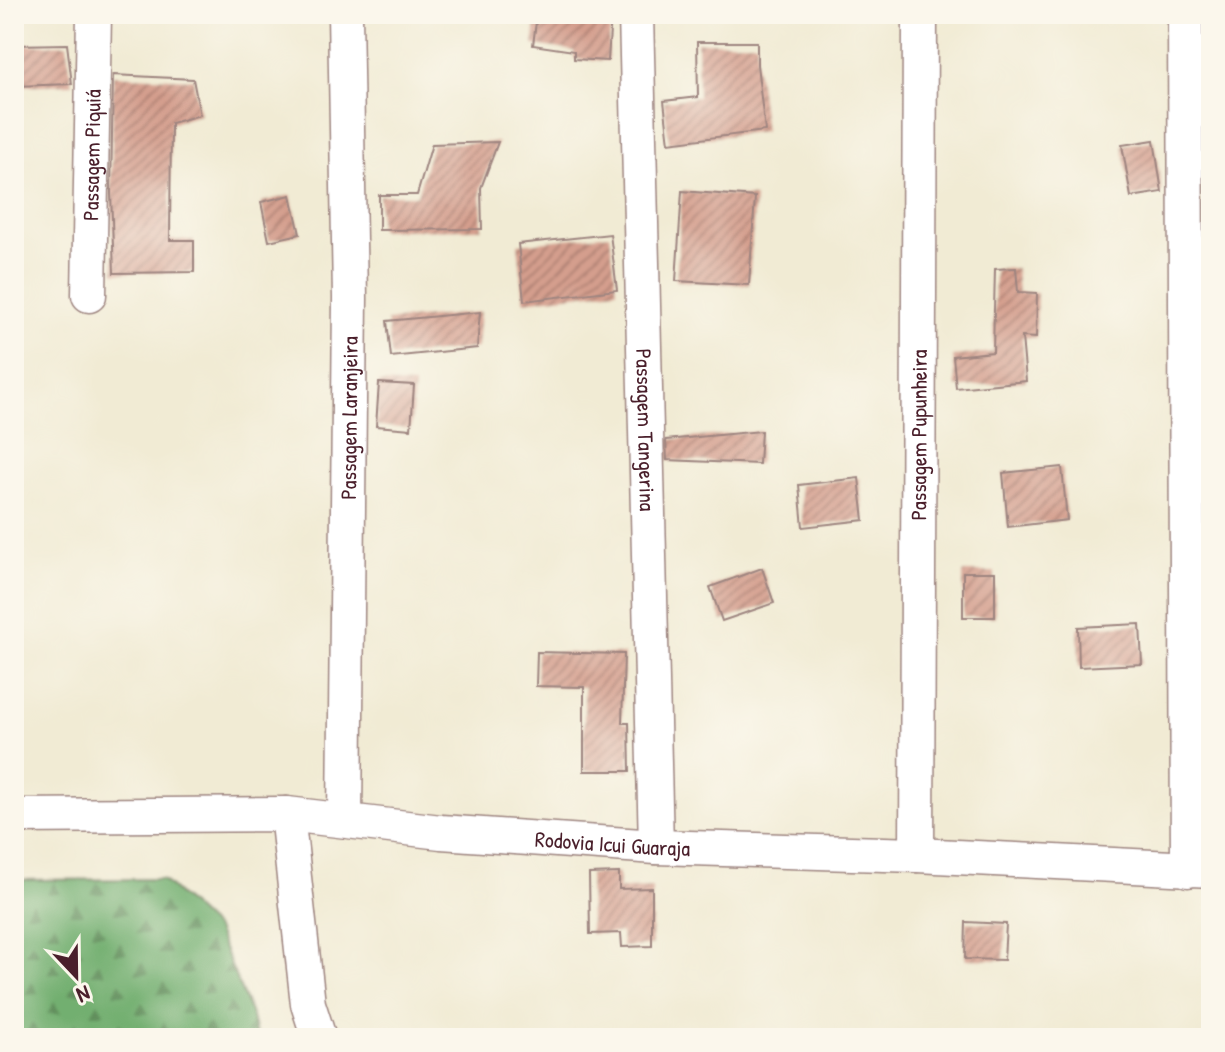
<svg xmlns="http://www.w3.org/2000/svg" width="1225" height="1052" viewBox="0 0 1225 1052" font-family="'Patrick Hand',sans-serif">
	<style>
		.forest { fill: url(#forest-firs); stroke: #5e674d; stroke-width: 2 }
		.building { fill: url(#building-hatch) }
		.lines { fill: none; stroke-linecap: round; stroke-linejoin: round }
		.minor-casing { stroke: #9e8580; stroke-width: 37 }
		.minor { stroke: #fff; stroke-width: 34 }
		.labels { text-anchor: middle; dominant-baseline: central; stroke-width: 6; stroke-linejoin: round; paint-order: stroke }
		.street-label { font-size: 22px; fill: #4a1f2b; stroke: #fbf7ec }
	</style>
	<defs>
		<pattern id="forest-firs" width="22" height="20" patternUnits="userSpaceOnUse" patternTransform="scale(2)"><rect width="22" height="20" fill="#72af6f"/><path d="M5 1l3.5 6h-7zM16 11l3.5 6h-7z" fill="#608e5b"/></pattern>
		<pattern id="building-hatch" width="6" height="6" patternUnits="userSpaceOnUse" patternTransform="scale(2)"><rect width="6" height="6" fill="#d49e8d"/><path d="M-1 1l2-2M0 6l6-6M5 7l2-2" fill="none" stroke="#ae8073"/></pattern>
	</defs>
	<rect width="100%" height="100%" fill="#fbf7ec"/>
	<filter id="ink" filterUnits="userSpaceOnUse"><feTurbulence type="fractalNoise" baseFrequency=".0125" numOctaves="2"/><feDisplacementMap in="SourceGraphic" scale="16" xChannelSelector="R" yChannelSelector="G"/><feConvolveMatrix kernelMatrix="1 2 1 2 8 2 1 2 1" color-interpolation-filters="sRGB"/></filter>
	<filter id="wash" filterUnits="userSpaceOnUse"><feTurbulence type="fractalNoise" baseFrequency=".006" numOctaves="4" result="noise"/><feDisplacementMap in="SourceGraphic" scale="32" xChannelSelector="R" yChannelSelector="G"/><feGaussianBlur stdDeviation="1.8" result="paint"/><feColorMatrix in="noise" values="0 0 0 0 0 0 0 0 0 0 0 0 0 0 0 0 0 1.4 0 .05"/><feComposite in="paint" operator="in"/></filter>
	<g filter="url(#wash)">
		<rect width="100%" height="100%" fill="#f1ebd4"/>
		<polygon class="forest" points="162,879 216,929 252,1017 257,1038 14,1038 14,880"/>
		<g id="blocks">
			<g class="building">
				<polygon points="537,14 611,14 608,61 574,59 574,51 533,45"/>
				<polygon points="697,42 757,42 757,65 765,131 669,143 664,101 698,97"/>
				<polygon points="67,44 72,84 14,86 14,45"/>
				<polygon points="113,75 193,79 200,115 171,123 170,240 194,240 194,272 114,273 111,193"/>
				<polygon points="1154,140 1162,192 1131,197 1122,145"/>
				<polygon points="498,142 481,188 482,229 379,230 379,195 417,195 432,144"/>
				<polygon points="682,191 755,197 749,285 676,281"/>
				<polygon points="291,195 300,234 269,241 261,202"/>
				<polygon points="610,234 617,290 524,301 518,244"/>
				<polygon points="1016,268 1018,292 1037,293 1036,338 1022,337 1026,381 956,388 953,356 993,352 995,269"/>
				<polygon points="480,312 477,348 391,357 387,321"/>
				<polygon points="379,383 414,385 411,429 376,426"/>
				<polygon points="761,431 759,464 667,460 666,440"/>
				<polygon points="1062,467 1067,520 1008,527 1003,473"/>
				<polygon points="859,478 864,520 803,527 799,485"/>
				<polygon points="762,568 774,603 722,621 710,587"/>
				<rect x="963" y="572" width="32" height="45"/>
				<polygon points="1140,624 1142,664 1079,667 1078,627"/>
				<polygon points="537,652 624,654 622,723 629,723 630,771 584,771 584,687 536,686"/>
				<polygon points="619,873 619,889 652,888 652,946 622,947 621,933 590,934 589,874"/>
				<polygon points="966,922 1006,924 1004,960 965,959"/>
			</g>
		</g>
	</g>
	<g filter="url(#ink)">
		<use href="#blocks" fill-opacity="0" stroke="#9e8580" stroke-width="2"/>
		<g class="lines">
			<g class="minor-casing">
				<g id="minor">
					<path id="s1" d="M 636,14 L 656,847"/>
					<polyline points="1185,14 1188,870"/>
					<path id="s2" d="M 89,295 L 94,14"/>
					<polyline points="287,814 308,1004 319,1038"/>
					<path id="s3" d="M 14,816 L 287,814 L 441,832 L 656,847 L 917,855 L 1211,870"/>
					<path id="s4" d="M 345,820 L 350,298 L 345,14"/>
					<path id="s5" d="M 917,855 L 920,14"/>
				</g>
			</g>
			<use href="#minor" class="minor"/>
		</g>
	</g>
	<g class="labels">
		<g class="street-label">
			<text stroke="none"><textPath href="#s2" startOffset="140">Passagem Piquiá</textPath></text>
			<text stroke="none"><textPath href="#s4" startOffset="402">Passagem Laranjeira</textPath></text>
			<text stroke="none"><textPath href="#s1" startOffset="416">Passagem Tangerina</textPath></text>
			<text stroke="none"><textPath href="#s5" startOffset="420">Passagem Pupunheira</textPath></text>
			<text stroke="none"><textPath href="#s3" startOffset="600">Rodovia Icui Guaraja</textPath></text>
		</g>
	</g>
	<rect width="1225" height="1052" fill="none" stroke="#fbf7ec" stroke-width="48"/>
	<g transform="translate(76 976) rotate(158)" stroke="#fbf7ec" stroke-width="6" paint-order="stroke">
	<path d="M0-6L14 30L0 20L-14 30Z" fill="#4a1f2b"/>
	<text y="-12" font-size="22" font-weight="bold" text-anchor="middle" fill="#4a1f2b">N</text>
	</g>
</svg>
